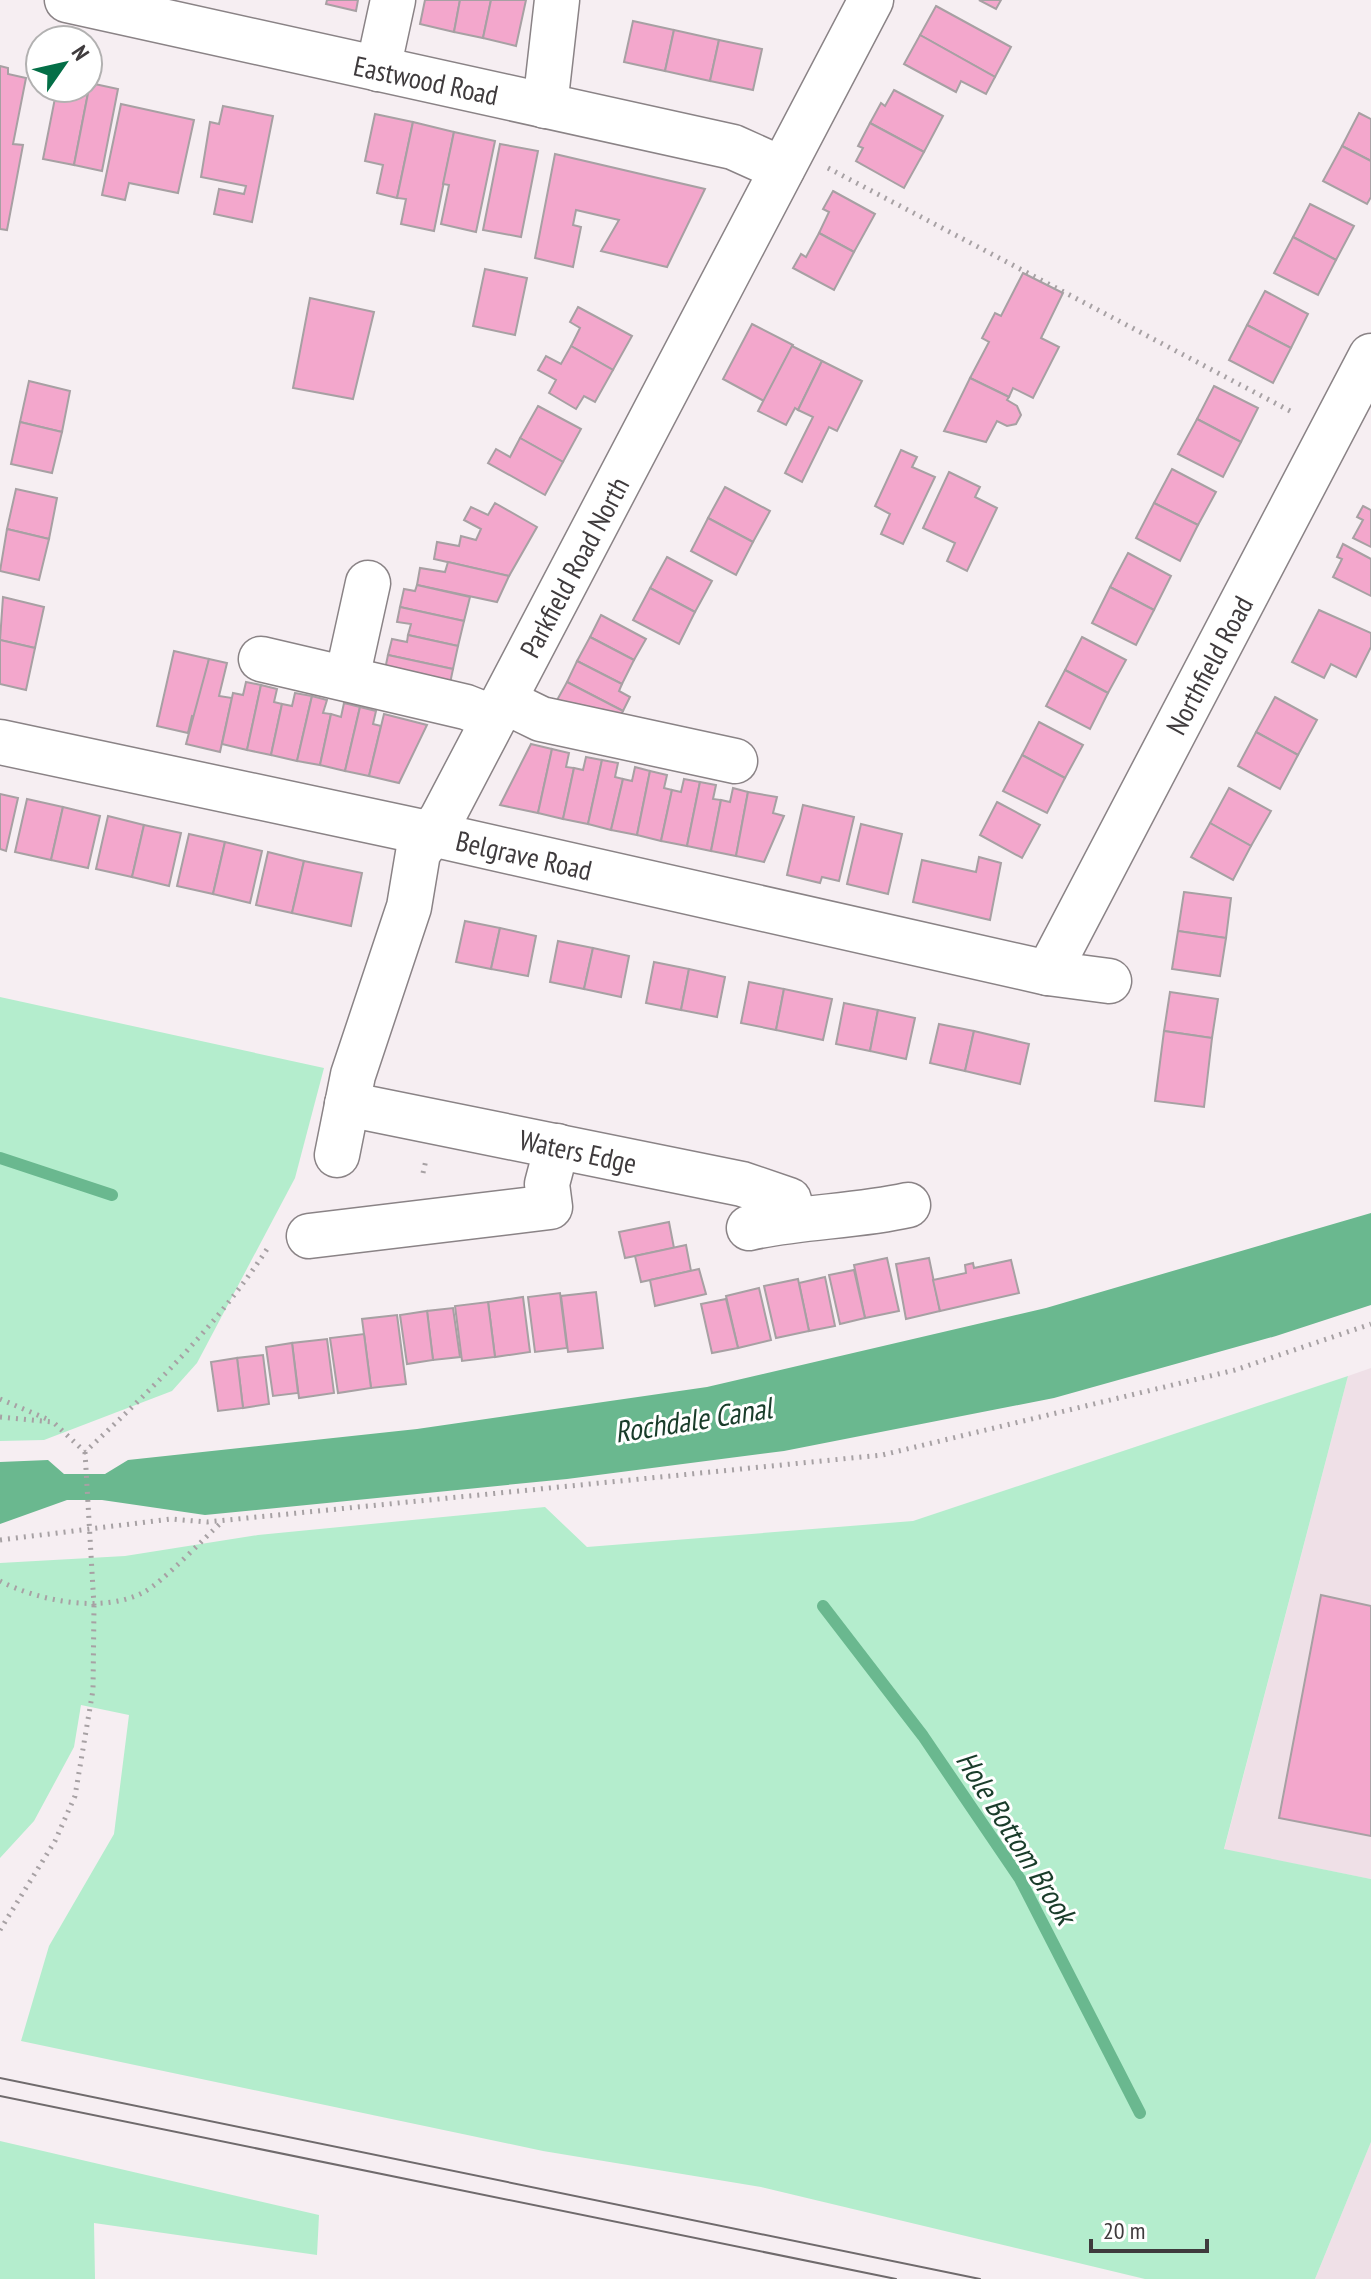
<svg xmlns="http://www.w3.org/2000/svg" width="1371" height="2279" viewBox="0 0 1371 2279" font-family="'PT Sans Narrow',sans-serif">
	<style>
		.built { fill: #efe0e7 }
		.green { fill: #b4edcd }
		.water { fill: #6ab88f }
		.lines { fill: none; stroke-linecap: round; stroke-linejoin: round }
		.stream { stroke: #6ab88f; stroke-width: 12 }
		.building { fill: #f3a7cc; stroke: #a7a0a3; stroke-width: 2 }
		.minor-casing { stroke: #8a8386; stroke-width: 47 }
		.path { stroke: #a7a1a4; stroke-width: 5; stroke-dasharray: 2 6; stroke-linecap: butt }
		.minor { stroke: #fff; stroke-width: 44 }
		.tram { stroke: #6f6a6c; stroke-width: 2 }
		.path-bridge { stroke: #a7a1a4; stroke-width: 5; stroke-dasharray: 2 6; stroke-linecap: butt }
		.labels { text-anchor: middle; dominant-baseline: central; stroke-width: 6; stroke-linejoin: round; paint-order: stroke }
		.street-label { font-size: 28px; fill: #3f3b3d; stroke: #fff }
		.water-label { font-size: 30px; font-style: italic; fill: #193c2a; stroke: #fff }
	</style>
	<rect width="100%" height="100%" fill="#f6eef2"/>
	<g class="built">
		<polygon points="1371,1368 1371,1879 1224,1850 1348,1376"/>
		<polygon points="1371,2142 1371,2279 1315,2279"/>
	</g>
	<g class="green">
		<polygon points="0,997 324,1068 295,1178 197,1363 172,1391 44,1440 0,1441"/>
		<polygon points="1348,1376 1224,1849 1371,1879 1371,2142 1315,2279 1145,2279 761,2187 543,2151 21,2041 49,1946 114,1834 129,1715 81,1705 74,1747 34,1821 0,1858 0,1563 125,1556 258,1535 545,1507 587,1547 913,1521"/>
		<polygon points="0,2141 319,2215 317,2255 94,2223 95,2279 0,2279"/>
	</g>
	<polygon class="water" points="1371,1213 1371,1305 1276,1336 1054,1398 784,1451 567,1479 205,1515 102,1500 67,1500 0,1524 0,1462 48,1460 64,1474 105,1474 128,1460 417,1429 707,1387 1046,1308"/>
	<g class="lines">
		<g class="stream">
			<polyline points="0,1158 112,1195"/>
			<polyline points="823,1606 923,1736 1020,1879 1140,2113"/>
		</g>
	</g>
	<g class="building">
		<polygon points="327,0 358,0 356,11 326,4"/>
		<polygon points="425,0 460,0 454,32 420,24"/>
		<polygon points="460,0 491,0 483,38 454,32"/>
		<polygon points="491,0 526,0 516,46 483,38"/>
		<polygon points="979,0 1001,0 996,9"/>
		<polygon points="936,6 1011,47 995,77 920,35"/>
		<polygon points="633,21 674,30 665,71 624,62"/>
		<polygon points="674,30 719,40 710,81 665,71"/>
		<polygon points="920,35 995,77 986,94 961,81 956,92 904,64"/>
		<polygon points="719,40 762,49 753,90 710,81"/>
		<polygon points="0,66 8,68 8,74 26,78 13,144 23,145 7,230 0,229"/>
		<polygon points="88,83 90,83 74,165 43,159 57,88 88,88"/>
		<polygon points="90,83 118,89 102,171 74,165"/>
		<polygon points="894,90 943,116 924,152 870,123 881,103 885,106"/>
		<polygon points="121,104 194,120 178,193 129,183 125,200 102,195"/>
		<polygon points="223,106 273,116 252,222 214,214 219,189 244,194 246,186 201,177 210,122 219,124"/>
		<polygon points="1359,113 1371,119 1371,161 1342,146"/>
		<polygon points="375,114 413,122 397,198 377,193 383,165 365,161"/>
		<polygon points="413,122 454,132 434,231 401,224 406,199 397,198"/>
		<polygon points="870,123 924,152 904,188 856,161 863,148 858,146"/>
		<polygon points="454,132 495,141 476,232 441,224 449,185 443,184"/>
		<polygon points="500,144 538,151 521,237 483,230"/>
		<polygon points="1342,146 1371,161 1371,197 1367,204 1323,181"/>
		<polygon points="555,154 705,189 667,267 601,251 619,220 576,210 573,225 581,227 573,267 535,258"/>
		<polygon points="833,191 875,214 854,252 819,233 829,212 823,209"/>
		<polygon points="1310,204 1354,226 1336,260 1293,237"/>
		<polygon points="819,233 854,252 834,290 793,268 801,254 806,257"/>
		<polygon points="1293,237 1336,260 1318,295 1274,273"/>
		<polygon points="485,269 527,278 515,335 473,326"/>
		<polygon points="1023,273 1063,293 1041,338 1059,347 1033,398 1013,388 1009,397 970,378 989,342 982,338 995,313 1001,316"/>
		<polygon points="1265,291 1308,314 1291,348 1247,325"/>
		<polygon points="310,298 374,312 353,399 293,388"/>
		<polygon points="578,307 632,336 613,370 571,346 580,328 570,322"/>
		<polygon points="752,324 793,345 764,401 723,379"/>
		<polygon points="1247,325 1291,348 1273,383 1229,360"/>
		<polygon points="571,346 613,370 595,402 584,396 576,409 549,393 556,380 538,370 546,356 561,364"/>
		<polygon points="792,346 822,361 798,410 795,408 786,425 758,411"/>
		<polygon points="822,361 862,381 837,431 829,427 802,482 785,473 813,417 798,410"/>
		<polygon points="970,378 1009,397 1007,400 1017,406 1021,415 1016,424 1007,426 997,421 986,442 944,431"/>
		<polygon points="29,381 70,391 62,432 20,422"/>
		<polygon points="1214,386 1258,408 1241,442 1197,419"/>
		<polygon points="538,406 581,429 563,462 520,438"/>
		<polygon points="1197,419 1241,442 1223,477 1178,454"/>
		<polygon points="20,422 62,432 52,473 11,464"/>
		<polygon points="520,438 563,462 545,495 488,463 496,449 510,457"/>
		<polygon points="901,450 917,457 912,467 935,477 903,544 881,534 890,514 875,506"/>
		<polygon points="1172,469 1216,492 1198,525 1154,503"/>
		<polygon points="949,472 980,487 975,497 997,508 967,571 947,561 955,543 923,528"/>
		<polygon points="725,487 770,511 753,542 708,518"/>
		<polygon points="16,489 57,498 49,539 7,529"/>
		<polygon points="495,503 537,527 509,576 434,559 437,542 459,546 461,536 476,540 481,529 464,520 471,507 488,515"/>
		<polygon points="1154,503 1198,525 1180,561 1136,538"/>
		<polygon points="1363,506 1371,510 1371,547 1353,538 1363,520 1357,517"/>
		<polygon points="708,518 753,542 736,575 691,551"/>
		<polygon points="7,529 49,539 39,580 0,571"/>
		<polygon points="1343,544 1371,559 1371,596 1333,577 1342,559 1337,557"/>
		<polygon points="1128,553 1171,576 1154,610 1110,587"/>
		<polygon points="667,557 712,581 695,612 650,588"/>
		<polygon points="448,562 509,576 497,602 417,585 420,568 445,572"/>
		<polygon points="417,585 470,597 464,621 400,607 404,589 415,591"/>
		<polygon points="1110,587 1154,610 1136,645 1092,623"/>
		<polygon points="650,588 695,612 679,644 633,620"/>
		<polygon points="3,597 44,607 35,648 0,640"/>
		<polygon points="400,607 464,621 458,646 408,635 411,624 397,622"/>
		<polygon points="1319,610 1371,633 1371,647 1356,677 1331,664 1324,678 1292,662"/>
		<polygon points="601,615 646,639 634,660 590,637"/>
		<polygon points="408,635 458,646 453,669 388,655 392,639 407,642"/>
		<polygon points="590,637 634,660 622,684 577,661"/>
		<polygon points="1082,637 1126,660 1108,693 1065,670"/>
		<polygon points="0,640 35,648 26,690 0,684"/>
		<polygon points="174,651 209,659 196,717 192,716 188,733 157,726"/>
		<polygon points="388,655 453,669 448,693 383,679"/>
		<polygon points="209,659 227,663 219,696 232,698 220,752 186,744"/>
		<polygon points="577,661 622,684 619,691 630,697 623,711 567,682"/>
		<polygon points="1065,670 1108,693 1090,729 1046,706"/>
		<polygon points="246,682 261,685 247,750 222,744 233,693 243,695"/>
		<polygon points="567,682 623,711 617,722 551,711"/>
		<polygon points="261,685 277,689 274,702 282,704 271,755 247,750"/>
		<polygon points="295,693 312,696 297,761 271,755 282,704 292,706"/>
		<polygon points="312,696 327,700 323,713 331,714 320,765 297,761"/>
		<polygon points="1275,697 1317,720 1298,755 1256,732"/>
		<polygon points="344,703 360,707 345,771 320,765 331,714 341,717"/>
		<polygon points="360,707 376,711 373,724 381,726 369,776 345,771"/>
		<polygon points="384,714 427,725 399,783 369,776"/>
		<polygon points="1039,722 1083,745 1065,778 1022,755"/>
		<polygon points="1256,732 1298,755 1280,789 1238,766"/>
		<polygon points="531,744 552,749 538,813 500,805"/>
		<polygon points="552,749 569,753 566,767 574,768 563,819 538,813"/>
		<polygon points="1022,755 1065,778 1047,813 1003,791"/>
		<polygon points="586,757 602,760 588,824 563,819 574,768 583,770"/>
		<polygon points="602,760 618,763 615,777 623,779 611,830 588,824"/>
		<polygon points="635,767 650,771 637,835 611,830 623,779 632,781"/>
		<polygon points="650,771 667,775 664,788 672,790 661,841 637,835"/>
		<polygon points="684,779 700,782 687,846 661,841 672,790 681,792"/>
		<polygon points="700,782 716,785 713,799 721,800 711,851 687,846"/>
		<polygon points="733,788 748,792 736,856 711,851 721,800 730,802"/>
		<polygon points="1229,788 1271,811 1251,846 1210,823"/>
		<polygon points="748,792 777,797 773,813 784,816 764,862 736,856"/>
		<polygon points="0,794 18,798 6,851 0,849"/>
		<polygon points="27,799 63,807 51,860 15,852"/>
		<polygon points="997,802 1040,825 1022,858 980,835"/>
		<polygon points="803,805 854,817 839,881 822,877 820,883 787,875"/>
		<polygon points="63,807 100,816 88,868 51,860"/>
		<polygon points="108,816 144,825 132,877 96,869"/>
		<polygon points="1210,823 1251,846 1233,880 1191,857"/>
		<polygon points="861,824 902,834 888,894 847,884"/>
		<polygon points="144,825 181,833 169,886 132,877"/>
		<polygon points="189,834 225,842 213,894 177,886"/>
		<polygon points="225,842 262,851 250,903 213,894"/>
		<polygon points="268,852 304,861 292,913 256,905"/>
		<polygon points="979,857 1001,863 990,920 913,902 922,860 976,872"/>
		<polygon points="304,861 362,873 351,926 292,913"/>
		<polygon points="1184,892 1231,898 1226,938 1178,931"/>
		<polygon points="465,921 500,928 491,969 456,962"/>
		<polygon points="500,928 536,936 528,976 491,969"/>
		<polygon points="1178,931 1226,938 1220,976 1172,969"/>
		<polygon points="558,941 593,948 584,989 550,982"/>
		<polygon points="593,948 629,956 621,997 584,989"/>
		<polygon points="654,962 689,969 681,1010 646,1003"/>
		<polygon points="689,969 725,977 717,1017 681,1010"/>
		<polygon points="749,982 784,989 776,1030 741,1023"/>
		<polygon points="784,989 832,999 823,1040 776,1030"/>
		<polygon points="1170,992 1218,999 1212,1038 1164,1031"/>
		<polygon points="844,1003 878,1010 870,1051 836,1044"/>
		<polygon points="878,1010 915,1018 906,1059 870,1051"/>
		<polygon points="939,1024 974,1031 965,1071 930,1063"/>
		<polygon points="974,1031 1029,1044 1020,1084 965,1071"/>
		<polygon points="1164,1031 1212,1038 1204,1107 1155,1101"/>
		<polygon points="669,1222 674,1248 625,1258 619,1232"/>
		<polygon points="686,1245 691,1271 641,1282 635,1256"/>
		<polygon points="887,1258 899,1311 865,1318 854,1265"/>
		<polygon points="929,1258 940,1311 906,1319 896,1264"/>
		<polygon points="1011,1260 1019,1293 940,1311 933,1280 966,1273 965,1265 973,1263 974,1268"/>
		<polygon points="699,1269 706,1294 655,1306 650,1280"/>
		<polygon points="854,1270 865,1318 840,1324 829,1275"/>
		<polygon points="825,1277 835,1326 809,1331 799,1283"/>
		<polygon points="798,1279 809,1331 776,1338 764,1286"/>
		<polygon points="759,1288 771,1340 738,1348 726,1296"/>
		<polygon points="596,1292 603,1348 568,1352 561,1296"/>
		<polygon points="560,1293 567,1348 535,1352 528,1297"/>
		<polygon points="523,1297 530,1352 495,1357 488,1302"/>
		<polygon points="726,1299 738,1348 712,1353 701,1304"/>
		<polygon points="488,1302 495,1357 462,1361 455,1306"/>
		<polygon points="453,1308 460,1357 433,1360 427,1311"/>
		<polygon points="427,1311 433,1360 407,1364 400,1315"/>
		<polygon points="397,1315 406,1384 371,1388 362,1319"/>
		<polygon points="364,1334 371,1388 338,1393 330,1338"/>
		<polygon points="327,1339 334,1393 299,1398 292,1343"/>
		<polygon points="292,1343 298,1393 273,1396 266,1347"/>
		<polygon points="263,1355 269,1404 243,1408 237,1358"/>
		<polygon points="237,1358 243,1408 218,1411 211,1362"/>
		<polygon points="1321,1595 1371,1606 1371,1836 1279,1818"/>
	</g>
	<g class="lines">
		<g class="minor-casing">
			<g id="minor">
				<polyline points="67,0 733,147 782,169"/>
				<polyline points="378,69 393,0"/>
				<polyline points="545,106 557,0"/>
				<polyline points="261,659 466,707 494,718"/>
				<polyline points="347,678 368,583"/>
				<polyline points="504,701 541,719 735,761"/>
				<polyline points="0,742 432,834 1048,973 1109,981"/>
				<polyline points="1048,973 1371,356"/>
				<polyline points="347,1104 742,1184 789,1200 793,1218"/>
				<polyline points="337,1155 353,1075 409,907 418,853 442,818 871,0"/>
				<path d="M 749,1228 C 802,1216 855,1217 908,1205"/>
				<polyline points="309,1236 550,1207 547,1184 557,1146"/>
			</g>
		</g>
		<g class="path">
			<polyline points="828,168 1294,413"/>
			<polyline points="423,1173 426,1160"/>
			<polyline points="0,1399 47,1419"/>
			<path d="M 0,1417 L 53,1422 L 85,1452 C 153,1388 218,1325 269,1246"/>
			<polyline points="0,1540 171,1519 207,1522 882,1455 1235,1370 1371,1324"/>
			<path d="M 0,1581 C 39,1601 103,1614 144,1592 C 163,1582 204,1538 223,1521"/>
			<polyline points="0,1930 55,1841 75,1796 93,1690 94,1606"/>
		</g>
		<use href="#minor" class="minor"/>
		<g class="tram">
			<polyline points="0,2078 980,2279"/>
			<polyline points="0,2096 896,2279"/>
		</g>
		<polyline class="path-bridge" points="85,1452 94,1606"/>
	</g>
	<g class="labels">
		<g class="street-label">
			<text transform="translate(426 80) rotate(12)">Eastwood Road</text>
			<text transform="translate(574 567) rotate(-62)">Parkfield Road North</text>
			<text transform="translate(1209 665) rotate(-62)">Northfield Road</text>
			<text transform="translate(524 855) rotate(13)">Belgrave Road</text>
			<text transform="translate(578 1151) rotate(12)">Waters Edge</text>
		</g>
		<g class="water-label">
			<text transform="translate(693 1419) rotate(-9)">Rochdale Canal</text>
			<text transform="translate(1017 1837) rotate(58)">Hole Bottom Brook</text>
		</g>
	</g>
	<g transform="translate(64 64) rotate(56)"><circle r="38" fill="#ffffff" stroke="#b2b1b1" stroke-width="2"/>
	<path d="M0-6L14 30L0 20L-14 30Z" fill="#046f47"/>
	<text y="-12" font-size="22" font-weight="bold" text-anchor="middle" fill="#3f3b3d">N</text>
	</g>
	<path d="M1091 2239v12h116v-12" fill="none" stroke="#3f3b3d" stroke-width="4"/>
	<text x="1103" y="2239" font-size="24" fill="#3f3b3d" stroke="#ffffff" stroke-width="6" paint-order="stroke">20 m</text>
</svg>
